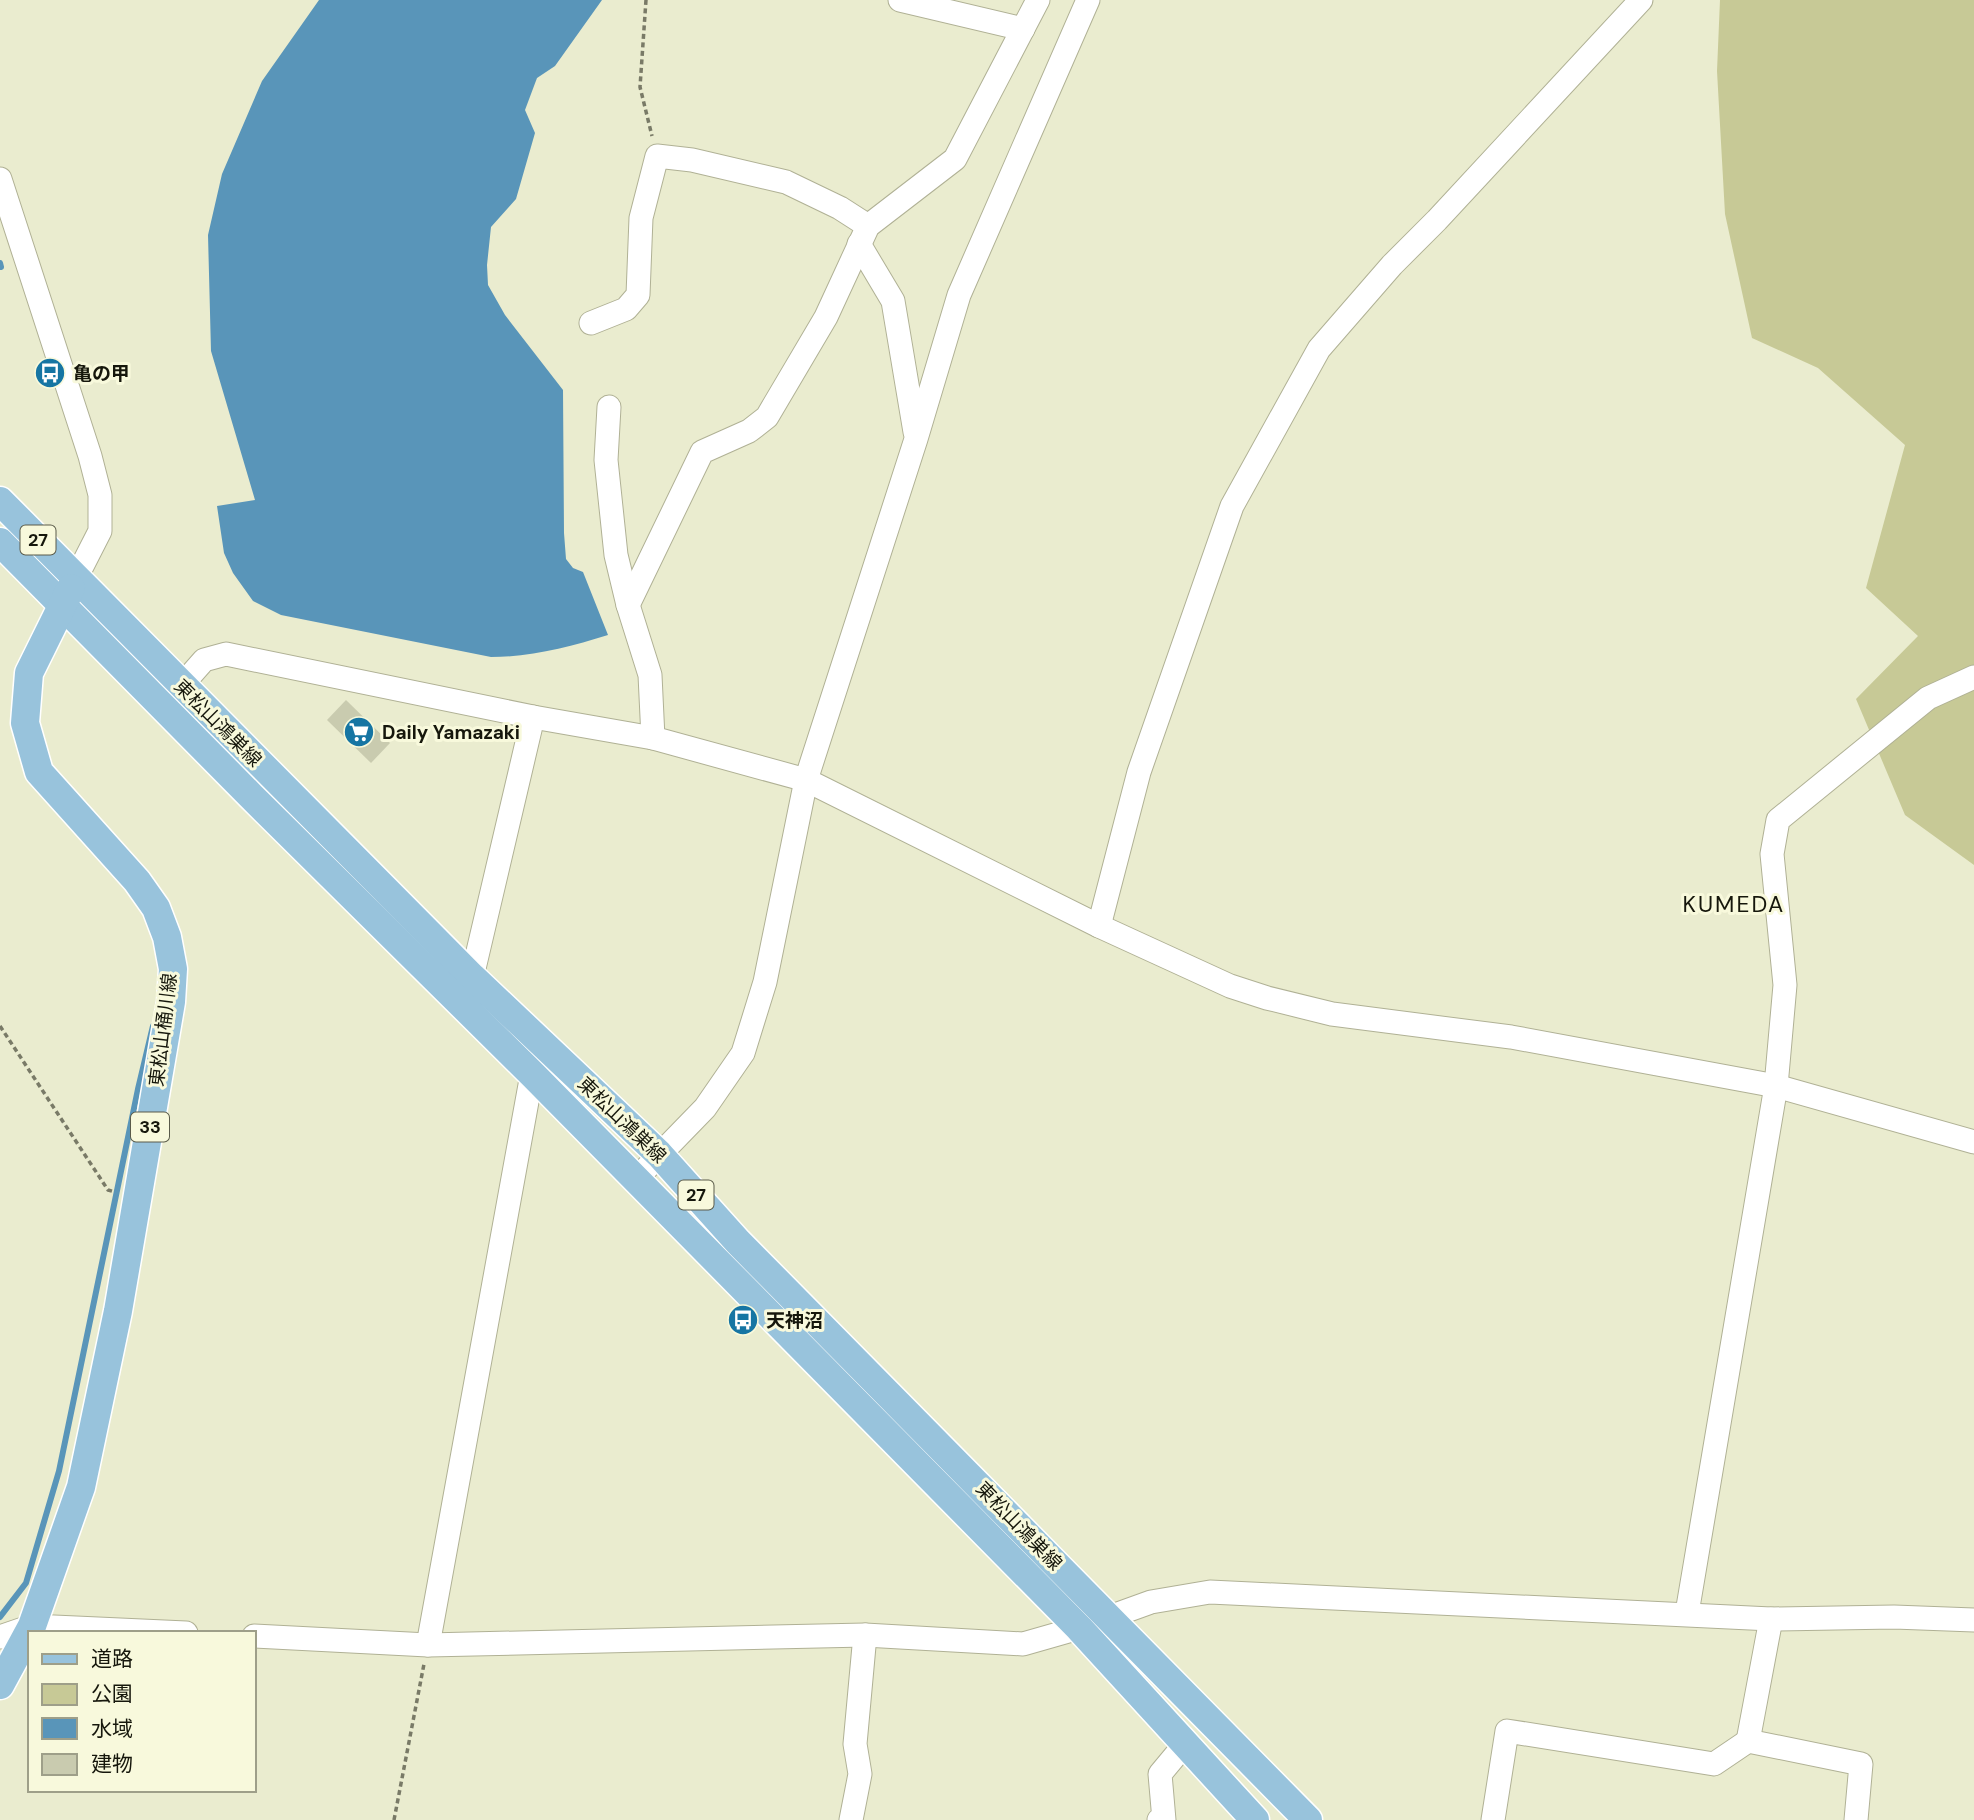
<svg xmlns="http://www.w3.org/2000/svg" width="1974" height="1820" viewBox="0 0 1974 1820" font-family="'DM Sans','Noto Sans JP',sans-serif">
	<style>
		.green { fill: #c7c996 }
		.water { fill: #5995b9 }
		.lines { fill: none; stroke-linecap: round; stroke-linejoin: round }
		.stream { stroke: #5995b9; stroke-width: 6 }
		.building { fill: #c9cbaf }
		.minor-casing { stroke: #b0b195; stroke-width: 25 }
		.major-casing { stroke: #fff; stroke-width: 31 }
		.path { stroke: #797a67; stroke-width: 3.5; stroke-dasharray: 5 3.5; stroke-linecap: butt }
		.minor { stroke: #fff; stroke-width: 23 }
		.major { stroke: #98c3dc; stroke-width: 28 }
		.labels { text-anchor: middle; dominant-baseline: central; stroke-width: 6; stroke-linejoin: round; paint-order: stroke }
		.shield { fill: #f8f9dc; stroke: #5a5b4a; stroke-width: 2 }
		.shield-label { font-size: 18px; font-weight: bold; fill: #16170c }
		.poi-label { font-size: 19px; font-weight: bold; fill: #16170c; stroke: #f8f9dc; text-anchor: start }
		.street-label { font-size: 19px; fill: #16170c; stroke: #f8f9dc }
		.quarter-label { font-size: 23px; letter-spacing: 2px; fill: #16170c; stroke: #f8f9dc }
	</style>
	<rect width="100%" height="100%" fill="#eaeccf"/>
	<polygon class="green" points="1720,0 1974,0 1974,865 1905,815 1856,699 1918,636 1866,588 1905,445 1818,368 1752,338 1725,214 1717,71"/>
	<path class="water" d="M 319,0 L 602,0 L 555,66 L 537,78 L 525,110 L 535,133 L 516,199 L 491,227 L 487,265 L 488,285 L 505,315 L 563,390 L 564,533 L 566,559 L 573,568 L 583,572 L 608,635 C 569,647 532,657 491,657 L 281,615 L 253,601 L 233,573 L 224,553 L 217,506 L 255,500 L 211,351 L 208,235 L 222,174 L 262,81 Z"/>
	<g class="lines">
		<g class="stream">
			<polyline points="0,263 1,267"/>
			<polyline points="0,1617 26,1583 59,1471 138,1089 153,1026"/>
		</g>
	</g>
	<polygon class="building" points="346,700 390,743 371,763 327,720"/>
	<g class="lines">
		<g class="minor-casing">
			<g id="minor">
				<polyline points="900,0 1023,29"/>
				<polyline points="0,179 90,456 100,495 100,531 76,578"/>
				<polyline points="859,244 893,301 915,432"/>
				<polyline points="591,323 626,309 638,295 641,218 657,156 692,160 786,182 840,208 868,226"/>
				<polyline points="609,407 606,460 616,555 628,605 650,675 653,738"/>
				<polyline points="628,605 702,452 749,431 767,417 826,317 868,226 955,159 1038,0"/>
				<polyline points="181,686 204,660 226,654 533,717 653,738 806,780 1099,926 1230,986 1267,998 1332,1014 1511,1037 1776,1086 1974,1142"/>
				<polyline points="1099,926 1139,772 1232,506 1319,349 1392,265 1437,220 1641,0"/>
				<polyline points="472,977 533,717"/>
				<polyline points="635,1180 705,1108 743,1053 765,982 806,780 916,439 959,295 1088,0"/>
				<polyline points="1687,1613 1776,1086 1785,985 1772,854 1778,820 1928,698 1974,677"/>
				<polyline points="1771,1619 1748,1741 1861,1764 1856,1820"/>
				<polyline points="254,1636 428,1645 865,1635 1023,1644 1079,1628 1151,1602 1210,1592 1771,1619 1894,1617 1974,1620"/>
				<polyline points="0,1637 32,1626 186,1633"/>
				<polyline points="428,1645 532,1074"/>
				<polyline points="851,1820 860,1774 855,1744 865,1635"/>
				<polyline points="1159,1820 1164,1820 1160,1774 1185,1744"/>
				<polyline points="1493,1820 1507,1731 1714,1764 1748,1741"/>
			</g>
		</g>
		<g class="major-casing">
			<g id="major">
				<polyline points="0,501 472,977 659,1154 738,1242 1308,1820"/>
				<polyline points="0,542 251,796 532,1074 1079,1628 1255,1820"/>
				<polyline points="0,1685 32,1626 81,1487 118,1311 171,1002 173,969 167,937 156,908 137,881 39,772 25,723 29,673 71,588"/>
			</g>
		</g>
		<g class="path">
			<polyline points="646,0 640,87 652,136"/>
			<polyline points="0,1026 108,1190 115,1192"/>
			<polyline points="394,1820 424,1664"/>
		</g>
		<use href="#minor" class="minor"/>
		<use href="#major" class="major"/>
	</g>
	<defs>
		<g id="bus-disc" transform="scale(1.575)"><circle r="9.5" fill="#1675a3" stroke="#f8f9dc"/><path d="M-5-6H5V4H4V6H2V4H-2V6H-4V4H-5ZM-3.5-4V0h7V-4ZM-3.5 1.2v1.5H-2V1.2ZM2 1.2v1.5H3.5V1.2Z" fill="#fff"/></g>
		<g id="supermarket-disc" transform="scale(1.575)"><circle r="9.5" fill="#1675a3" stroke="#f8f9dc"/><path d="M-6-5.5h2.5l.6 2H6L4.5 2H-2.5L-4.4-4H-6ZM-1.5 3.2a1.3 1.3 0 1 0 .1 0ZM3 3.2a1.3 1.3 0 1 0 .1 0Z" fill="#fff"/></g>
	</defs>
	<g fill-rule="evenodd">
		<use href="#bus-disc" x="50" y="373"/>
		<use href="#supermarket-disc" x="359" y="732"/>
		<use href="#bus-disc" x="743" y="1320"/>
	</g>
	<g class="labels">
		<g class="shield">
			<rect x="20.5" y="525.5" width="35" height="29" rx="5"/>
			<rect x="131" y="1112.5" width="38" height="29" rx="5"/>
			<rect x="678.5" y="1180.5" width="35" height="29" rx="5"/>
		</g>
		<g class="shield-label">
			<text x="38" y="540">27</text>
			<text x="150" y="1127">33</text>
			<text x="696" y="1195">27</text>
		</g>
		<g class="poi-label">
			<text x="73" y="373">亀の甲</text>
			<text x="382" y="732">Daily Yamazaki</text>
			<text x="766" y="1320">天神沼</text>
		</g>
		<g class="street-label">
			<text transform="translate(218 723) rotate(45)">東松山鴻巣線</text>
			<text transform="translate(163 1030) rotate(-83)">東松山桶川線</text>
			<text transform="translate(622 1120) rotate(44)">東松山鴻巣線</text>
			<text transform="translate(1019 1526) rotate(46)">東松山鴻巣線</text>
		</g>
		<g class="quarter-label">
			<text x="1734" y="904">KUMEDA</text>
		</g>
	</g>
	<rect x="28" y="1631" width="228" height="161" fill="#f8f9dc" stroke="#9e9f89" stroke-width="2"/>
	<rect x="42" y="1654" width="35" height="10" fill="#98c3dc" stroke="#9e9f89" stroke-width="2"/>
	<text x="91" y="1666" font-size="21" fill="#16170c">道路</text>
	<rect x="42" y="1684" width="35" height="21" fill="#c7c996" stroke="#9e9f89" stroke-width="2"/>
	<text x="91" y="1701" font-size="21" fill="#16170c">公園</text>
	<rect x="42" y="1718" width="35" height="21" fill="#5995b9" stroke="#9e9f89" stroke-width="2"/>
	<text x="91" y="1736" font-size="21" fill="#16170c">水域</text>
	<rect x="42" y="1754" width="35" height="21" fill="#c9cbaf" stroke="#9e9f89" stroke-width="2"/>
	<text x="91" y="1771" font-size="21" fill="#16170c">建物</text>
</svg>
